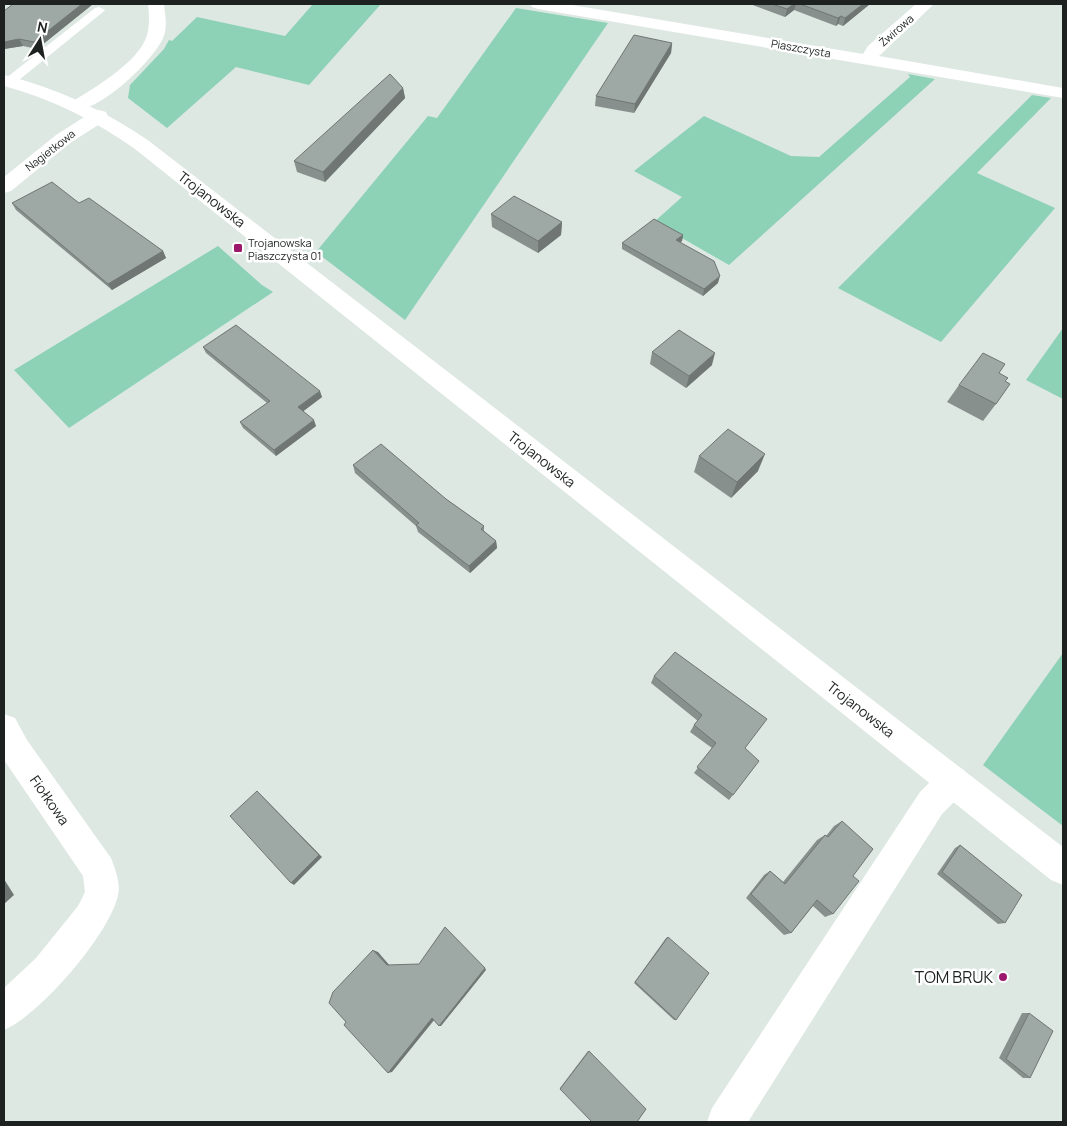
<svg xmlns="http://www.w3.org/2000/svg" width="1067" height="1126" viewBox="0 0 1067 1126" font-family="Manrope,sans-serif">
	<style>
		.green { fill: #8dd1b6 }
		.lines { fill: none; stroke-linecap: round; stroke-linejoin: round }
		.service { fill: #fff; fill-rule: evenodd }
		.minor { fill: #fff; fill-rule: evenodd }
		.tertiary { fill: #fff; fill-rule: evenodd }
		.wall { fill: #88908d }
		.shaded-wall { fill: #6f7673 }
		.building { fill: #9ea8a4; stroke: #6f7673 }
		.poi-dot { fill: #9b186c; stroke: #fff; stroke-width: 2 }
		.labels { text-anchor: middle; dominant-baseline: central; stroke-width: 5; stroke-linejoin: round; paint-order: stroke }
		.far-street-label { font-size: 11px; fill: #1d211f; stroke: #fff }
		.far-poi-label { font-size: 11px; fill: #1d211f; stroke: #fff; text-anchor: start }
		.street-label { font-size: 14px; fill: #1d211f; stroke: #fff }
		.near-poi-label { font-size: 16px; fill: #1d211f; stroke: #fff; text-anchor: end }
	</style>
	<rect width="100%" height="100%" fill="#dde8e3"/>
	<g class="green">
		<polygon points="313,4 381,4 309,85 236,67 167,128 128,98 130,85 164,49 169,40 172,41 197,17 285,36"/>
		<polygon points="516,8 608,23 405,320 316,252 428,116 437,118"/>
		<polygon points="908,74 935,79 729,265 654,222 682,197 634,171 704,116 791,156 819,157 910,77"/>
		<polygon points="1032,95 1051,98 977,173 1055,208 941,342 838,288"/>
		<polygon points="218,246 262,285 273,292 69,428 14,370"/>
		<polygon points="1063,328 1063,399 1026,380"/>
		<polygon points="1063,653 1063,826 983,765"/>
	</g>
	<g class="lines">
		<polygon class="service" points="99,7 105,10 103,12 14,84 6,84 4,81 6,78 95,8"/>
		<g class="minor">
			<path d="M 148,4 L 164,4 C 165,15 168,28 163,38 C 154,60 97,115 73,109 L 71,105 L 73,101 C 96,87 140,61 147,35 C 150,25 149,14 148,4 Z"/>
			<polygon points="530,4 566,4 863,54 868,46 916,4 934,4 879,56 1063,88 1063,98 538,9 532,7"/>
			<polygon points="99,110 106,112 108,116 106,120 70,143 11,191 4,193 4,177 56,135 92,112"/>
			<path d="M 4,714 L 15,718 L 27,740 L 111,858 C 115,868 121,884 118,895 C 110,934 40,1015 4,1030 L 4,988 L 36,958 L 78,906 L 85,892 L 83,876 L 4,760 Z"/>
			<polygon points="953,765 964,770 969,781 964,792 942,814 748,1122 707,1122 712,1108 920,792 942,770"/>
		</g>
		<path class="tertiary" d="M 4,75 C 57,88 104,110 149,141 L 1063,847 L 1063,885 L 1051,880 L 135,149 C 94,120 52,99 4,86 Z"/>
	</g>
	<g class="wall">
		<polygon points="13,4 93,4 37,49 23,46 4,49"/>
		<polygon points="750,4 870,4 843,26 838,24 836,26 794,10 785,17"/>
		<polygon points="672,43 671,53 634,113 595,106 596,96"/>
		<polygon points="403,88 405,98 325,182 297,172 294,161"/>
		<polygon points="12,203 79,203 163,251 166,258 112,290 16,210"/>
		<polygon points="491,214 562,222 561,235 538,253 492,227"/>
		<polygon points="683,235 682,241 680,242 718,283 703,296 622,249 622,243"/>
		<polygon points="203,347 322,397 303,411 316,426 276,456 243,428 240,422 267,403 206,353"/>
		<polygon points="652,352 712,365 686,388 650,364"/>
		<polygon points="999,373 1005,381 996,404 983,421 947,402 959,385"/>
		<polygon points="699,456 758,471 731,498 694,472"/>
		<polygon points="353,465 446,499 484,526 484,531 496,541 497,548 470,573 418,532 416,526 355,473"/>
		<polygon points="654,676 745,748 733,795 729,800 694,773 712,748 690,732 694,725 698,721 651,683"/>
		<polygon points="842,821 853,876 833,914 825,917 813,906 791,933 784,935 746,898 764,875 770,871 783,882 817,840 825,835 826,836 834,826"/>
		<polygon points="960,845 1005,923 998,924 937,874 955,848"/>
		<polygon points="668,937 676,1020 674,1020 634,983 666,938"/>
		<polygon points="1022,1013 1029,1013 1030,1078 1023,1078 999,1058"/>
		<polygon points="588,1051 589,1051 560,1089 560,1088"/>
	</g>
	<g class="shaded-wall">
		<polygon points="82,4 93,4 37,49 34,42"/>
		<polygon points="794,4 796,4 794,10 785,17 787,9"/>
		<polygon points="863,4 870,4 843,26 845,18"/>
		<polygon points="841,16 838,24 836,26 838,18"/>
		<polygon points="19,39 23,46 4,49 4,42"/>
		<polygon points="672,43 671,53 634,113 635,104"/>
		<polygon points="403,88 405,98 325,182 323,172"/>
		<polygon points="562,222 561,235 538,253 538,241"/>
		<polygon points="683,235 682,241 675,247 676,240"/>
		<polygon points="163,251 166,258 112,290 108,284"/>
		<polygon points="720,276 718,283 703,296 704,289"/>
		<polygon points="715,353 712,365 686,388 689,376"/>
		<polygon points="320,391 322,397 301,413 298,407"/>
		<polygon points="314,420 316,426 276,456 274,450"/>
		<polygon points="765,454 758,471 731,498 737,482"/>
		<polygon points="496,541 497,548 470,573 469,566"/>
		<polygon points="257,791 322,857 294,885 291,883"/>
		<polygon points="4,879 14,895 4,904"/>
		<polygon points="373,950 378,952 391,967 387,965"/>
		<polygon points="485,968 486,970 441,1026 439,1026"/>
		<polygon points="432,1018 435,1019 392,1072 388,1073"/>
	</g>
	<g class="building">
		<polygon points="13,4 82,4 34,42 19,39 4,42 4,11"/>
		<polygon points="772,4 794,4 787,9"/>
		<polygon points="800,4 863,4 845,18 841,16 838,18"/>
		<polygon points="634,35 672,43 635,104 596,96"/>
		<polygon points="390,74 403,88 323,172 294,161"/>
		<polygon points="52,182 79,203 89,198 163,251 108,284 12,203"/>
		<polygon points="514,196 562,222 538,241 491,214"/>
		<polygon points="654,219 683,235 676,240 714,261 720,276 704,289 622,243"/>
		<polygon points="236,325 320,391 298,407 314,420 274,450 240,422 270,401 203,347"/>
		<polygon points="679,330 715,353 689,376 652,352"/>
		<polygon points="983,353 1005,364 999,373 1008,378 1005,381 1010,384 996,404 959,385"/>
		<polygon points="728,429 765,454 737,482 699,456"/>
		<polygon points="381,444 446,499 484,526 481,529 496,541 469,566 416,525 419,523 353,465"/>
		<polygon points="675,652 767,719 745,748 759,761 733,795 697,767 716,743 694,725 702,715 654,676"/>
		<polygon points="257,791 319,855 291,883 230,816"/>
		<polygon points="842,821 873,849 853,876 859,881 833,914 817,900 791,933 751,894 770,871 785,884 825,835 828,837"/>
		<polygon points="960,845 1022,895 1005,923 942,872"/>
		<polygon points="445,927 485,968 439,1026 432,1018 388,1073 344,1025 346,1022 329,1003 333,992 373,950 387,965 419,964"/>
		<polygon points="668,937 709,973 676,1020 635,982"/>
		<polygon points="1029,1013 1053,1031 1030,1078 1006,1059"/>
		<polygon points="589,1051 646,1109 637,1122 592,1122 560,1089"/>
	</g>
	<g class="poi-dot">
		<rect x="233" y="243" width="10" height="10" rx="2.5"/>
		<circle cx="1003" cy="977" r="5"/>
	</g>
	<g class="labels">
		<g class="far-street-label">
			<text transform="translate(896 30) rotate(-41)">Żwirowa</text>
			<text transform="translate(801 48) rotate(10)">Piaszczysta</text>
			<text transform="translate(50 150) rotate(-38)">Nagietkowa</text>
		</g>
		<g class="far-poi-label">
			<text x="248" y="242">Trojanowska<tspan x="248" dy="13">Piaszczysta 01</tspan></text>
		</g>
		<g class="street-label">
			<text transform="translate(212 199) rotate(38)">Trojanowska</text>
			<text transform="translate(542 459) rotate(38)">Trojanowska</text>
			<text transform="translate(861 709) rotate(38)">Trojanowska</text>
			<text transform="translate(50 800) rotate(55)">Fiołkowa</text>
		</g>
		<g class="near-poi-label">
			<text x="993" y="977">TOM BRUK</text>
		</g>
	</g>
	<rect width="1067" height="1126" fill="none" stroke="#1d211f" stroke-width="10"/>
	<g transform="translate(40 40) rotate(11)" stroke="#ffffff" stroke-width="4" paint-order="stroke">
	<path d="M0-4L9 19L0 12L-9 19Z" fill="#1d211f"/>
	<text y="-8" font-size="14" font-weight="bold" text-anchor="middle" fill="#1d211f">N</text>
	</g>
</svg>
